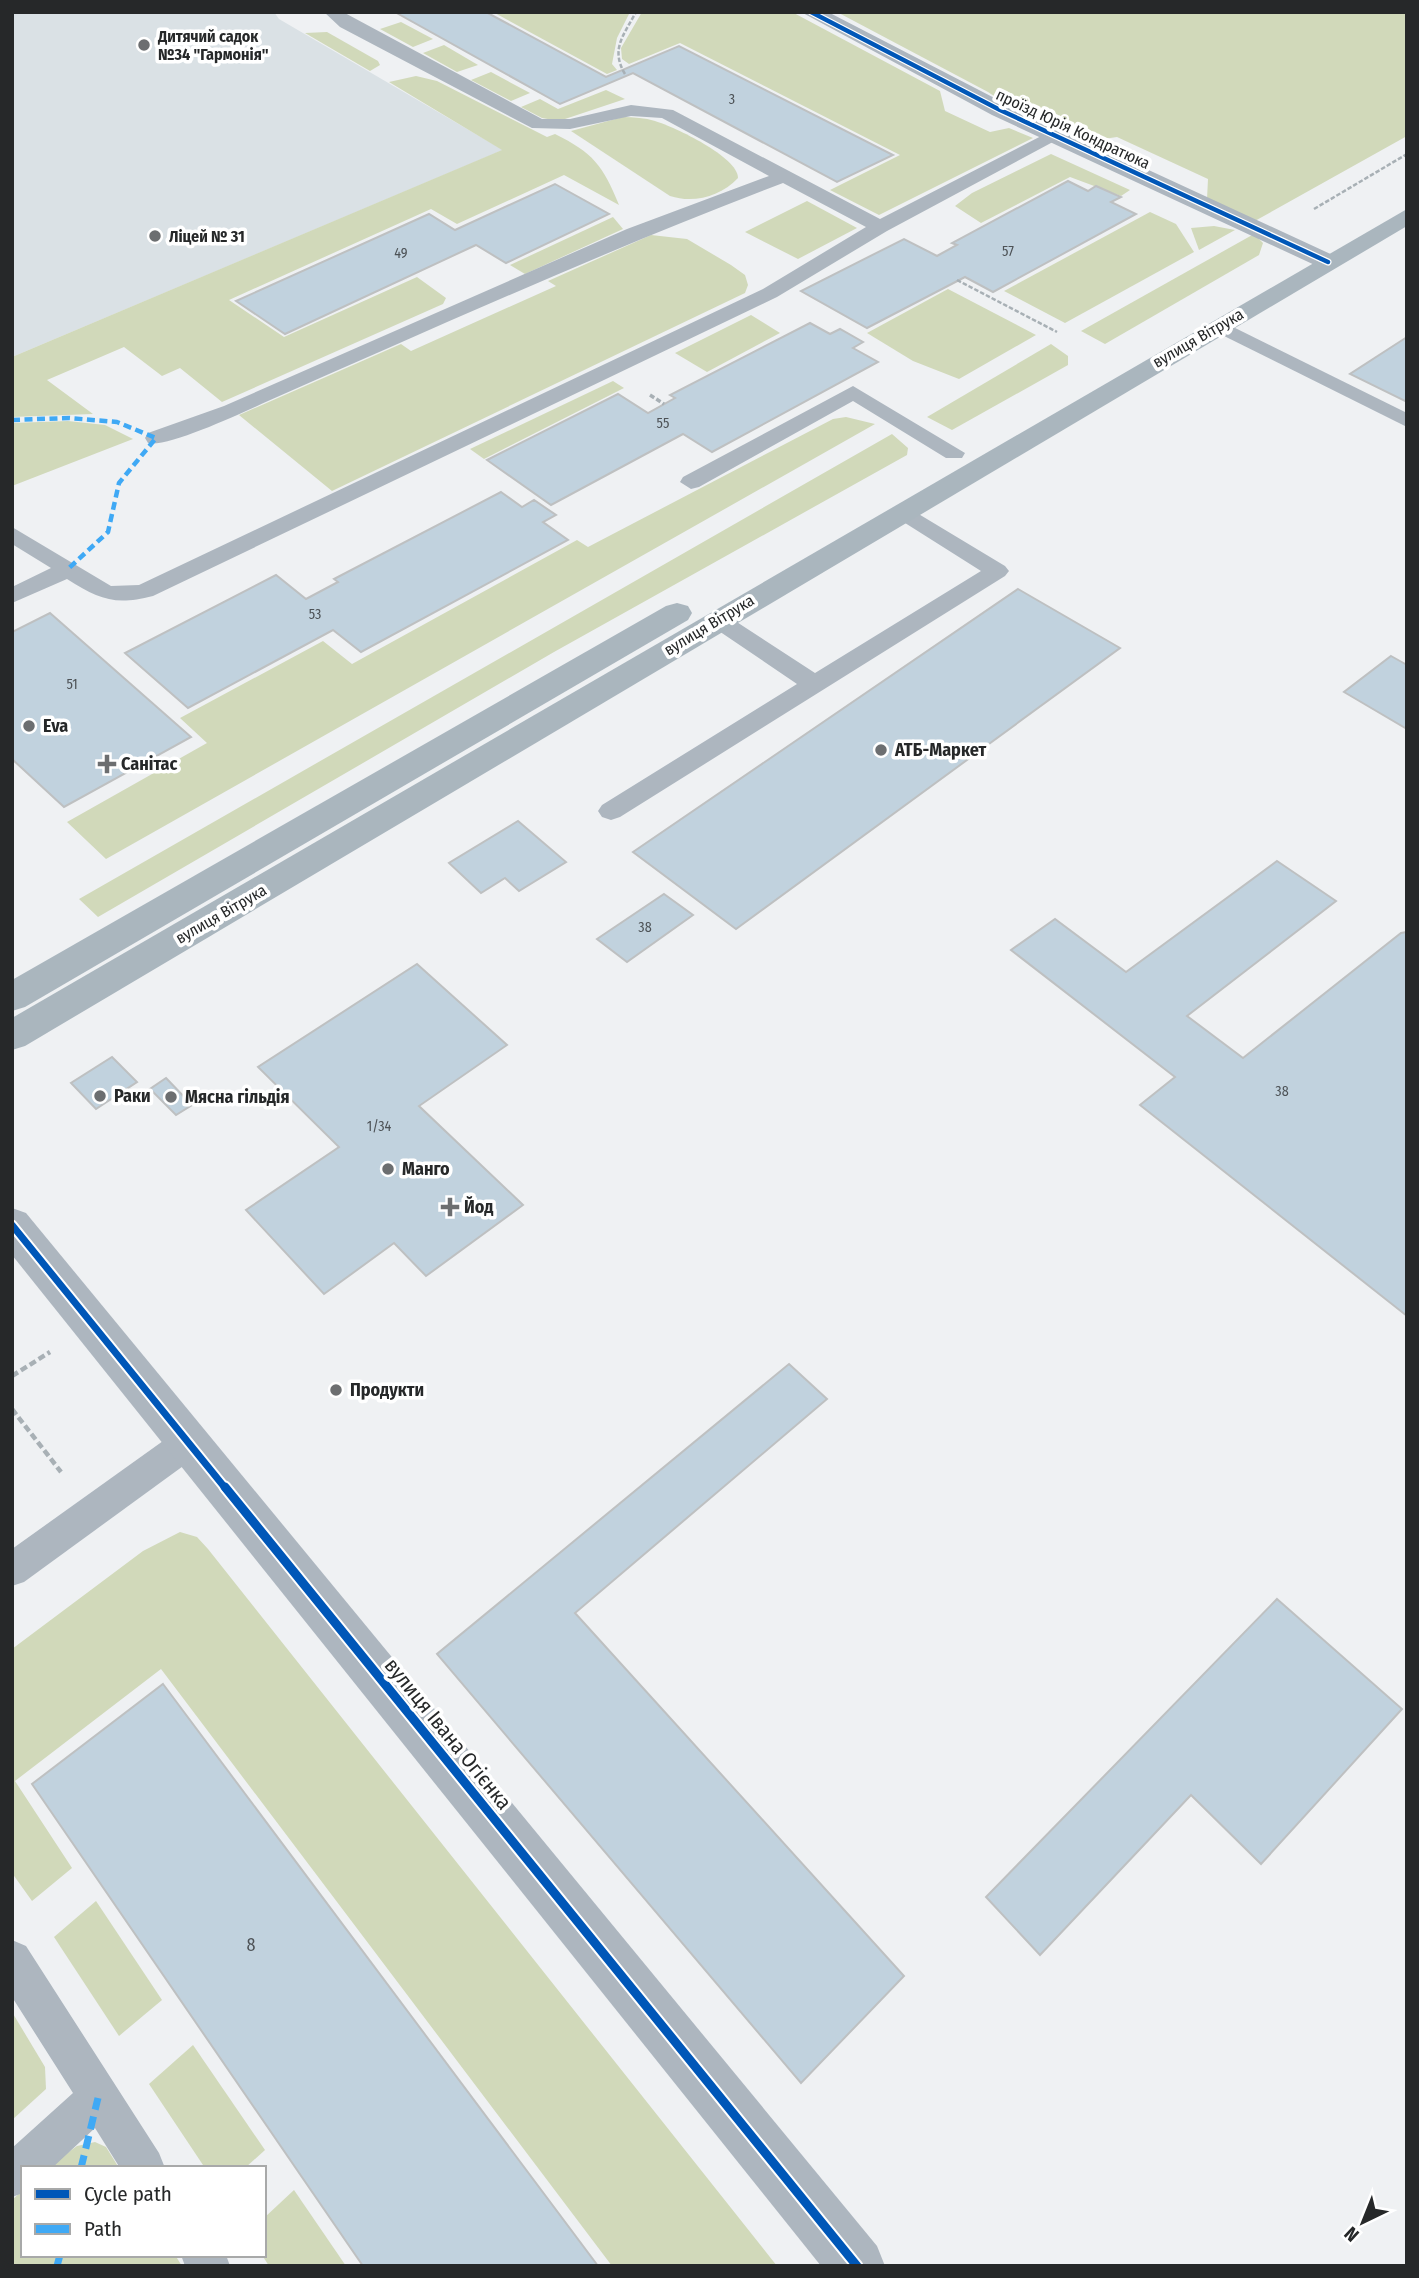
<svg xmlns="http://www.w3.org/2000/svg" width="1419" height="2278" viewBox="0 0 1419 2278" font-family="'Fira Sans Condensed',sans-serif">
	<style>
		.built { fill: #dae1e5 }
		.green { fill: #d1d9ba }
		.building { fill: #c1d2de; stroke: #bec0c1; stroke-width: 2 }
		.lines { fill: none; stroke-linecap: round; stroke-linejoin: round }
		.path-far2 { stroke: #a8b0b5; stroke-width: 2.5; stroke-dasharray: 4.5 2; stroke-linecap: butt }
		.path-far1 { stroke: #a8b0b5; stroke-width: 3.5; stroke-dasharray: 5 2.5; stroke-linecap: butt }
		.path { stroke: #a8b0b5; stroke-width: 4.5; stroke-dasharray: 7 3.5; stroke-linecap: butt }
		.lane { fill: #adb6bf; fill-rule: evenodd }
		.street { fill: #adb6bf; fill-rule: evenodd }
		.secondary { fill: #aab6be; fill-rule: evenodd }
		.quiet-far1 { stroke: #3fa9f5; stroke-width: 4.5; stroke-dasharray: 8 4.5; stroke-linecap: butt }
		.quiet { stroke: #3fa9f5; stroke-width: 7; stroke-dasharray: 13 7; stroke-linecap: butt }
		.cycleway-far2-casing { stroke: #fff; stroke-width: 7 }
		.cycleway-far1-casing { stroke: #fff; stroke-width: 11 }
		.cycleway-casing { stroke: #fff; stroke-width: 13 }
		.cycleway-far2 { stroke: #0057b8; stroke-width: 4.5 }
		.cycleway-far1 { stroke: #0057b8; stroke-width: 7 }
		.cycleway { stroke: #0057b8; stroke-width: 9 }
		.poi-dot { fill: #6c6e70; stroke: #fff; stroke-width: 2.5 }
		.labels { text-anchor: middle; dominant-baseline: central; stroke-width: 7; stroke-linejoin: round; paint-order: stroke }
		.number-label { font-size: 14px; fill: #4d5256 }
		.far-poi-label { font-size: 16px; font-weight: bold; fill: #262829; stroke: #fff; text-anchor: start }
		.far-street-label { font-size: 16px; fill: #262829; stroke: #fff }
		.poi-label { font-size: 18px; font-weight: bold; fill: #262829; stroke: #fff; text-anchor: start }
		.near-number-label { font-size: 18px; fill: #4d5256 }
		.near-street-label { font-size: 21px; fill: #262829; stroke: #fff }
	</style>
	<rect width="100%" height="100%" fill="#eff1f3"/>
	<polygon class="built" points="12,12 274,12 279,19 503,150 12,357"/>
	<g class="green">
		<polygon points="493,12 630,12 617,38 612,64 617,70 607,74"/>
		<polygon points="642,12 792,12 940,91 945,111 990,132 1009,128 1033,138 879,215 830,190 900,155 680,43 629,64 622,59 621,48"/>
		<polygon points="837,12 1407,12 1407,136 1253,222 1207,199 1208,179 1117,137 1083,142 1019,113 988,92"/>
		<polygon points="401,22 433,39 413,47 380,29"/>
		<polygon points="327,32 378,61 380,65 370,71 305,33"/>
		<polygon points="444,45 478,65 457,72 423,53"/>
		<polygon points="491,72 530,93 511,101 471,80"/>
		<path d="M 416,76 L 437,81 L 547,137 L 555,134 C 593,153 603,165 619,205 L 564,175 L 457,224 L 431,209 L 229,300 L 284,337 L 417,277 L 446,298 L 443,304 L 222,402 L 180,368 L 162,376 L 124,347 L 47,380 L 93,414 L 12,417 L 12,357 L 502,150 L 389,82 Z"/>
		<polygon points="606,90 625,99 559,121 542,118 521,107 540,99 558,109"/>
		<path d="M 623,117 C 634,117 645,118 655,121 C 675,127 738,157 738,178 C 721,196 694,204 670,196 L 571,131 Z"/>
		<polygon points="1051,154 1130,190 1121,196 1070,177 981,223 955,206 972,193"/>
		<polygon points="807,201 857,228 798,259 745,232"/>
		<polygon points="1150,212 1176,224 1194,252 1065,323 1004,291"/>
		<polygon points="613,217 623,229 525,274 510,265"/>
		<polygon points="1214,226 1235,230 1199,250 1191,228"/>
		<polygon points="1254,234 1263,243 1259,255 1105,344 1081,331"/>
		<polygon points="651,235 687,239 731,265 745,275 748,285 745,293 332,491 239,415 401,344 411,351 556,286 548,281"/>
		<polygon points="948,289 1036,335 959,379 913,361 867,333"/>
		<polygon points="751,315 780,333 707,372 675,353"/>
		<polygon points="1051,344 1068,356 1068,365 952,430 927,417"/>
		<polygon points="613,381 624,388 484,459 470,449"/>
		<polygon points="846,417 875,424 106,859 67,822 207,743 180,718 323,641 352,664 577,540 588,547 833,419"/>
		<polygon points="68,421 105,425 133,439 12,486 12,423"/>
		<polygon points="892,434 908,448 907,455 554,652 98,917 79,899"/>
		<polygon points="180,1532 197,1537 208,1549 777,2266 612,2266 161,1669 15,1781 72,1868 32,1901 12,1873 12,1649 143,1551"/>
		<polygon points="96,1901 162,2000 119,2036 54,1937"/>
		<polygon points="12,2012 45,2067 46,2089 12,2120"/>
		<polygon points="193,2045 265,2150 245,2168 205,2168 149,2084"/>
		<polygon points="95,2142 106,2147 119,2168 47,2168 77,2146"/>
		<polygon points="23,2190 23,2255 175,2255 182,2266 12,2266 12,2200"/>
		<polygon points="294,2190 346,2266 269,2266 262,2255 264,2218"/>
	</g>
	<g class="building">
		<polygon points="395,12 486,12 606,77 679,46 893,155 837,182 633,73 560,104"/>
		<polygon points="1068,181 1088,191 1096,186 1121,197 1111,202 1136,214 993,292 965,277 867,328 801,291 904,239 937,256 957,245 952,243"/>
		<polygon points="555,184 609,214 506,263 476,245 285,334 236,301 429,214 455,230"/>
		<polygon points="810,323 830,334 840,329 863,342 853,348 878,362 712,452 683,434 551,505 487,460 618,394 648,413 675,398 670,395"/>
		<polygon points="1407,337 1407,402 1350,374"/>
		<polygon points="501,492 522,507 534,500 556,515 543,522 568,540 361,652 333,630 188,708 125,653 276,575 306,599 338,582 334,579"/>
		<polygon points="1018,589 1120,648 736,929 633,852"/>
		<polygon points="50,613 191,737 64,807 12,759 12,632"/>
		<polygon points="1391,656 1407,665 1407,729 1344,692"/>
		<polygon points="518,821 566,862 519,891 505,878 481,893 449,863"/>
		<polygon points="1277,861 1336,901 1187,1016 1243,1058 1401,933 1407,932 1407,1316 1140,1105 1175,1077 1011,950 1055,919 1126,972"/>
		<polygon points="664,894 693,915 627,962 597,939"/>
		<polygon points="417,964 507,1045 419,1106 523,1205 426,1276 394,1243 324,1294 246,1210 339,1147 258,1067"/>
		<polygon points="112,1057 137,1082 96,1109 71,1083"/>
		<polygon points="166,1078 192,1105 176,1115 150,1089"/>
		<polygon points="789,1364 827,1399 575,1613 904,1976 801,2083 437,1654"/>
		<polygon points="1277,1599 1402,1709 1261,1864 1191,1795 1040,1955 986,1897"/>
		<polygon points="163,1684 598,2266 363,2266 32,1784"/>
	</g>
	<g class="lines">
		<g class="path-far2">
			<path d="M 625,74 C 610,49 624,35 636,12"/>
			<polyline points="1314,209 1407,154"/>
			<polyline points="957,280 1057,332"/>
		</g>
		<polyline class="path-far1" points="650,395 664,404"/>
		<g class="path">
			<polyline points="12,1376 50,1352"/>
			<polyline points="12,1409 61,1472"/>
		</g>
		<g class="lane">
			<path d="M 324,12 L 343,12 L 542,119 L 570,119 L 631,105 L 673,110 L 880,219 L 1049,132 L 1055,131 L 1064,136 L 887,231 L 777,297 L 153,596 C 114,606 99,599 67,579 L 12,603 L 12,587 L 51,568 L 12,544 L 12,527 L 111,586 L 139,585 L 763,289 L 866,227 L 783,183 C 609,249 439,326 268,401 C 246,411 168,448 148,443 L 145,438 L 148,433 L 224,406 L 627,229 L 769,176 L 662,118 L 631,116 L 570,129 L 532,128 L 340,27 Z"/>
			<polygon points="1219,320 1407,413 1407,427 1212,330 1209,326 1212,322"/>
			<polygon points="853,386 965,453 962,458 946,458 853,401 699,487 691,489 680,482 683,477"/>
			<polygon points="902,504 1005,566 1009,571 1005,576 620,817 611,820 602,817 598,811 602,805 797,684 710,625 706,620 710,615 726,615 815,673 981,571 894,516 891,511"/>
			<polygon points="189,1427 201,1431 206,1442 201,1453 24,1582 12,1586 12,1549 177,1431"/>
			<polygon points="12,1940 26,1946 159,2153 165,2168 120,2168 95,2128 52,2168 23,2168 23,2193 12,2197 12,2148 73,2093 12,1997"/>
			<polygon points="181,2255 226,2255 230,2266 185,2266"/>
		</g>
		<g class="street">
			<polygon points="801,12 828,12 1008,105 1337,257 1341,262 1337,267 1319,267 992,115"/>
			<polygon points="12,1208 26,1213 877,2246 885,2266 821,2266 12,1255"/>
		</g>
		<g class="secondary">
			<polygon points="1407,209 1407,226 25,1046 12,1050 12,1018"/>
			<polygon points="677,603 688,606 692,613 688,620 25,1007 12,1011 12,980 666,606"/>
		</g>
		<polyline class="quiet-far1" points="12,420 69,418 117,422 156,438 119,483 108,532 68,569"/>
		<g class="quiet">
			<polyline points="81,2168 98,2098"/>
			<polyline points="57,2266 60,2255"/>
		</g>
		<g class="cycleway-far2-casing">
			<polyline id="cycleway-far2" points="811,12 1000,110 1328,262"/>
		</g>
		<g class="cycleway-far1-casing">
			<polyline id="cycleway-far1" points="12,1225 226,1489"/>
		</g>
		<g class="cycleway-casing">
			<polyline id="cycleway" points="225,1487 857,2266"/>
		</g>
		<use href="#cycleway-far2" class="cycleway-far2"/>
		<use href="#cycleway-far1" class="cycleway-far1"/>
		<use href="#cycleway" class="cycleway"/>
	</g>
	<g class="poi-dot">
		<circle cx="144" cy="45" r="7"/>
		<circle cx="155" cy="236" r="7"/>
		<circle cx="29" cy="726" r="7"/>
		<circle cx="881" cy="750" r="7"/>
		<path d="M103.5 753.5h7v7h7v7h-7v7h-7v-7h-7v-7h7z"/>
		<circle cx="100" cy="1096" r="7"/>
		<circle cx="171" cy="1097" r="7"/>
		<circle cx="388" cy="1169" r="7"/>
		<path d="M446.5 1196.5h7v7h7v7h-7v7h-7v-7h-7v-7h7z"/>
		<circle cx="336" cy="1390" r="7"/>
	</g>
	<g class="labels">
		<g class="number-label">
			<text x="732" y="99">3</text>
			<text x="1008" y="251">57</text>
			<text x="401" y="253">49</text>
			<text x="663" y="423">55</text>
			<text x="315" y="614">53</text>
			<text x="72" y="684">51</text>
			<text x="645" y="927">38</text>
			<text x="1282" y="1091">38</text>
			<text x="379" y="1126">1/34</text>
		</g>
		<g class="far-poi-label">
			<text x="158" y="36">Дитячий садок<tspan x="158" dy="18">№34 "Гармонія"</tspan></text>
			<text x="169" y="236">Ліцей № 31</text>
		</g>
		<g class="far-street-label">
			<text transform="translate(1073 129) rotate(25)">проїзд Юрія Кондратюка</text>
			<text transform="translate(1198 338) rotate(-30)">вулиця Вітрука</text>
			<text transform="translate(709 625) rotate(-31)">вулиця Вітрука</text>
			<text transform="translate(221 914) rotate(-30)">вулиця Вітрука</text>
		</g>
		<g class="poi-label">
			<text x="43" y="726">Eva</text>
			<text x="895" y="750">АТБ-Маркет</text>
			<text x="121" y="764">Санітас</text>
			<text x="114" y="1096">Раки</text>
			<text x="185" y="1097">Мясна гільдія</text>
			<text x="402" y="1169">Манго</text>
			<text x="464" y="1207">Йод</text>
			<text x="350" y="1390">Продукти</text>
		</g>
		<g class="near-number-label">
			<text x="251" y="1945">8</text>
		</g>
		<g class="near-street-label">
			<text transform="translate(448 1734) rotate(51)">вулиця Івана Огієнка</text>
		</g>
	</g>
	<rect width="1419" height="2278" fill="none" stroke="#262829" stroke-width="28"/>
	<rect x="21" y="2166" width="245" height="91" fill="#ffffff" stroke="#a8a9a9" stroke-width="2"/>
	<rect x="35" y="2189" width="35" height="10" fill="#0057b8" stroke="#a8a9a9" stroke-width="2"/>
	<text x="84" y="2201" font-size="21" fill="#262829">Cycle path</text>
	<rect x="35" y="2224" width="35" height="10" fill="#3fa9f5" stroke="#a8a9a9" stroke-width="2"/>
	<text x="84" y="2236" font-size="21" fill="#262829">Path</text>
	<g transform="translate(1363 2222) rotate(223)" stroke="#ffffff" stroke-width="5" paint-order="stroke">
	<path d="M0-5L12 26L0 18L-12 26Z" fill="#262829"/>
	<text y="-10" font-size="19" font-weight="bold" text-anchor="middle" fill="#262829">N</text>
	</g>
</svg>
